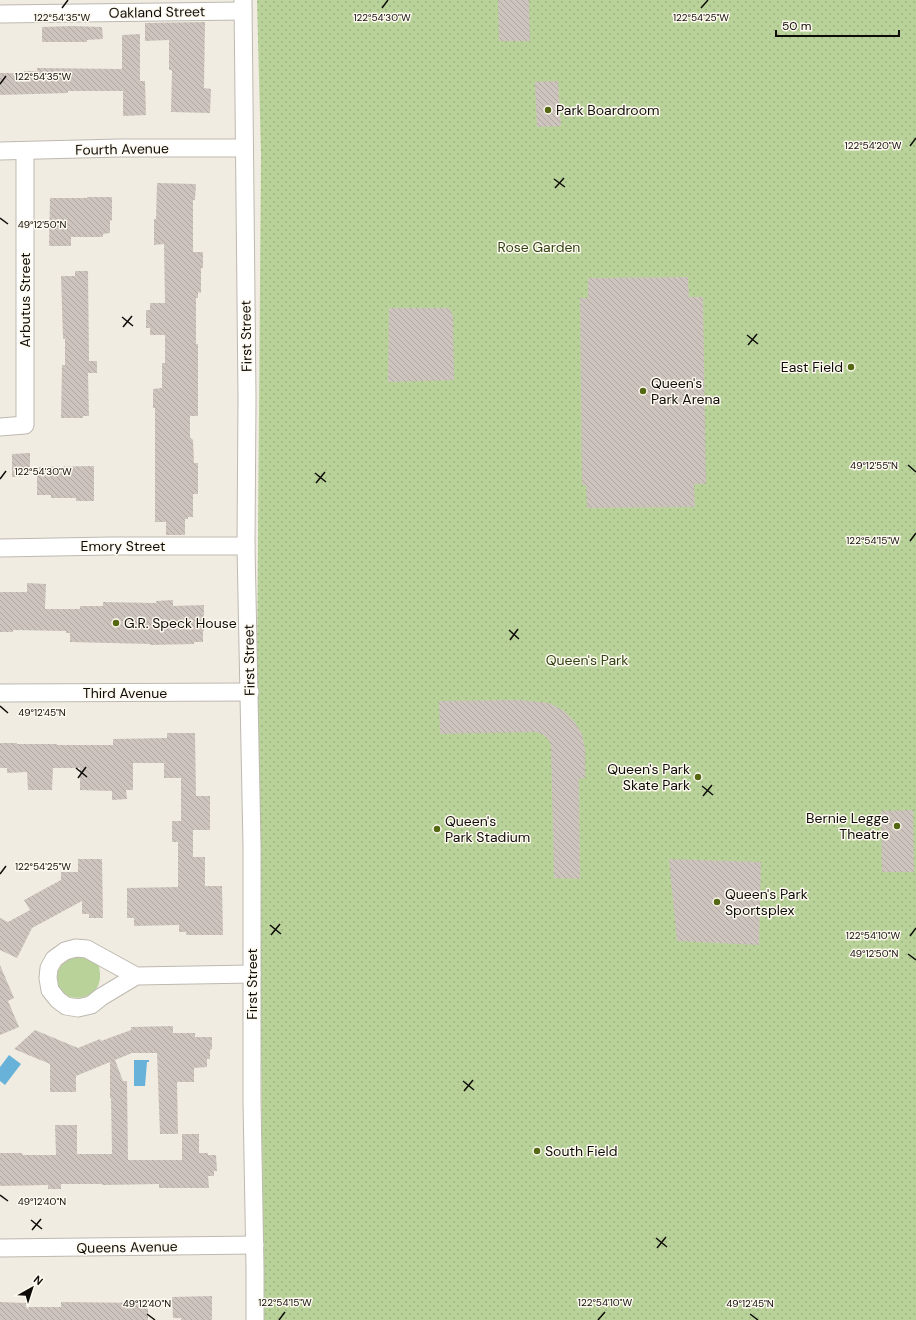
<svg xmlns="http://www.w3.org/2000/svg" width="916" height="1320" viewBox="0 0 916 1320" font-family="'DM Sans',sans-serif">
	<style>
		.grass { fill: #b9d299 }
		.park { fill: url(#park-dots) }
		.water { fill: #68b2da }
		.building { fill: url(#building-back-hatch) }
		.lines { fill: none; stroke-linecap: round; stroke-linejoin: round }
		.minor-casing { stroke: #beb9b0; stroke-width: 19 }
		.minor { stroke: #fff; stroke-width: 17 }
		.ticks { fill: none; stroke: #0f0d0a; stroke-width: 1.5 }
		.poi-dot { fill: #546712; stroke: #fef9ef; stroke-width: 1.5 }
		.labels { text-anchor: middle; dominant-baseline: central; stroke-width: 3; stroke-linejoin: round; paint-order: stroke }
		.street-label { font-size: 14px; fill: #0f0d0a; stroke: #fef9ef }
		.poi-label { font-size: 14px; fill: #0f0d0a; stroke: #fef9ef; text-anchor: start }
		.park-label { font-size: 14px; fill: #314313; stroke: #fef9ef }
		.ticks-label { font-size: 10px; text-anchor: middle; fill: #0f0d0a; stroke: #fef9ef; stroke-width: 3; stroke-linejoin: round; paint-order: stroke }
	</style>
	<defs>
		<pattern id="park-dots" width="8" height="8" patternUnits="userSpaceOnUse"><rect width="8" height="8" fill="#b9d299"/><path d="M2 2h.1M6 6h.1" fill="none" stroke="#9eb382" stroke-width="1.8" stroke-linecap="round"/></pattern>
		<pattern id="building-back-hatch" width="6" height="6" patternUnits="userSpaceOnUse"><rect width="6" height="6" fill="#cec4be"/><path d="M-1 5l2 2M0 0l6 6M5-1l2 2" fill="none" stroke="#b0a7a2"/></pattern>
	</defs>
	<rect width="100%" height="100%" fill="#f1ece2"/>
	<path class="grass" d="M 80,952 C 85,956 94,960 98,965 C 100,968 100,973 100,977 C 99,1006 53,1004 55,975 C 57,958 65,958 80,952 Z"/>
	<polygon class="park" points="257,0 916,0 916,1320 264,1320 257,669 261,155"/>
	<g class="water">
		<polygon points="9,1055 21,1064 5,1085 0,1081 0,1067"/>
		<polygon points="134,1060 149,1060 149,1062 147,1062 145,1086 134,1086"/>
	</g>
	<g class="building">
		<polygon points="498,0 529,0 530,41 499,41"/>
		<polygon points="205,22 204,88 211,89 210,113 171,112 172,70 169,70 169,40 145,41 145,23"/>
		<polygon points="72,26 102,27 103,39 87,40 87,42 42,42 42,27"/>
		<polygon points="140,34 140,81 145,81 146,115 123,116 123,91 68,91 68,93 0,95 0,73 24,73 24,71 37,71 37,68 122,69 122,35"/>
		<polygon points="558,81 561,126 537,127 535,82"/>
		<polygon points="157,183 196,184 195,200 193,200 193,252 203,252 203,268 201,268 201,293 198,292 198,298 196,298 196,344 198,344 198,416 190,416 190,437 193,440 194,463 198,463 198,494 193,494 193,517 188,517 188,519 185,519 185,535 166,535 166,522 155,522 155,408 153,408 153,389 162,388 162,363 165,363 165,335 150,335 150,328 146,328 146,310 150,310 150,303 165,303 164,244 154,245 154,219 156,219"/>
		<polygon points="87,197 112,197 112,220 110,221 110,233 103,234 103,237 71,237 71,246 49,246 50,198 87,198"/>
		<polygon points="75,271 88,271 89,361 97,361 97,373 88,373 89,416 83,416 83,418 61,418 62,365 65,365 65,339 63,339 61,276 75,276"/>
		<polygon points="688,277 689,297 703,297 706,484 694,484 695,507 587,508 586,485 582,485 580,298 588,298 588,278"/>
		<polygon points="389,308 449,308 453,316 454,380 388,382"/>
		<polygon points="30,453 30,476 12,477 12,454"/>
		<polygon points="94,466 94,501 76,501 76,498 51,498 51,495 37,495 37,467"/>
		<polygon points="27,583 46,584 45,609 80,609 80,606 103,606 103,602 156,603 156,601 173,600 173,606 204,605 204,631 203,631 203,642 194,642 194,644 150,645 150,644 70,642 70,633 66,633 66,631 13,630 13,632 0,632 0,592 27,592"/>
		<polygon points="520,700 549,703 563,710 574,721 582,734 585,749 585,778 579,779 580,879 554,878 551,745 548,739 544,735 536,732 440,734 439,701"/>
		<polygon points="167,733 195,733 196,796 210,796 210,830 193,830 193,857 205,857 205,886 222,886 223,935 186,935 186,932 179,932 179,925 134,926 134,918 127,918 127,888 178,887 178,842 172,842 172,821 181,821 181,778 164,778 164,763 133,763 133,790 126,790 127,799 112,800 112,791 80,790 80,768 53,768 52,790 28,790 27,772 7,773 7,768 0,768 0,743 17,743 17,744 57,744 57,745 113,745 113,739 167,738"/>
		<polygon points="913,810 914,872 882,872 881,811"/>
		<polygon points="78,859 102,859 103,918 89,918 89,914 82,914 82,901 32,928 17,958 0,950 0,918 8,922 30,910 24,900 61,880 61,872 78,872"/>
		<polygon points="669,859 761,862 759,945 677,941"/>
		<polygon points="0,965 14,998 8,1001 19,1027 0,1035"/>
		<polygon points="173,1026 173,1033 195,1033 195,1037 212,1037 212,1049 210,1050 210,1059 207,1059 207,1067 194,1068 194,1082 177,1082 178,1134 160,1134 157,1053 132,1053 115,1060 123,1081 127,1081 128,1160 182,1160 182,1134 199,1134 199,1153 208,1153 208,1155 216,1155 217,1171 214,1171 214,1176 208,1176 209,1188 159,1188 159,1184 102,1185 102,1184 61,1184 61,1189 48,1189 48,1185 0,1186 0,1153 22,1153 23,1155 56,1155 55,1125 77,1125 77,1154 112,1154 111,1098 110,1098 110,1062 76,1076 76,1092 50,1092 50,1064 14,1049 35,1030 78,1048 100,1039 101,1041 131,1030 131,1027"/>
		<polygon points="212,1296 212,1320 181,1320 181,1318 173,1318 172,1297"/>
		<polygon points="0,1302 26,1303 26,1307 61,1307 61,1302 148,1303 148,1320 0,1320"/>
	</g>
	<g class="lines">
		<g class="minor-casing">
			<g id="minor">
				<polyline points="243,0 247,398 246,546 252,846 252,1101 255,1269 255,1320"/>
				<polyline points="0,14 243,11"/>
				<polyline points="0,151 120,148 243,148"/>
				<polyline points="0,427 25,425 25,151"/>
				<polyline points="0,548 111,546 246,546"/>
				<polyline points="0,693 250,692"/>
				<polyline points="136,976 87,949 76,948 65,951 54,959 49,968 48,978 50,990 58,1000 66,1006 78,1008 91,1005 101,997 136,976 252,974"/>
				<polyline points="0,1248 255,1245"/>
			</g>
		</g>
		<use href="#minor" class="minor"/>
	</g>
	<path class="ticks" d="M 62,8 L 68,0M 382,8 L 388,0M 701,8 L 708,0M 0,84 L 6,76M 910,146 L 916,138M 554,179 L 565,187M 555,188 L 564,178M 0,218 L 8,224M 122,317 L 133,326M 123,327 L 132,316M 747,335 L 758,344M 748,345 L 757,334M 908,465 L 916,472M 315,473 L 326,482M 0,479 L 6,471M 316,483 L 325,472M 910,541 L 916,533M 509,630 L 519,639M 510,640 L 518,629M 0,706 L 8,713M 76,768 L 87,777M 78,778 L 86,767M 702,786 L 713,795M 703,796 L 712,785M 0,874 L 6,866M 270,925 L 281,934M 271,935 L 280,924M 910,936 L 916,928M 908,954 L 916,960M 463,1081 L 474,1090M 464,1091 L 473,1080M 0,1195 L 8,1201M 31,1220 L 42,1229M 32,1230 L 41,1219M 656,1238 L 667,1247M 657,1248 L 666,1237M 147,1314 L 155,1320M 750,1314 L 758,1320M 279,1320 L 285,1312M 598,1320 L 605,1312"/>
	<g class="poi-dot">
		<circle cx="548" cy="110" r="4"/>
		<circle cx="851" cy="367" r="4"/>
		<circle cx="643" cy="391" r="4"/>
		<circle cx="116" cy="623" r="4"/>
		<circle cx="698" cy="777" r="4"/>
		<circle cx="897" cy="826" r="4"/>
		<circle cx="437" cy="829" r="4"/>
		<circle cx="717" cy="902" r="4"/>
		<circle cx="537" cy="1151" r="4"/>
	</g>
	<g class="labels">
		<g class="street-label">
			<text transform="translate(157 12) rotate(-1)">Oakland Street</text>
			<text transform="translate(122 149) rotate(-1)">Fourth Avenue</text>
			<text transform="translate(25 300) rotate(-90)">Arbutus Street</text>
			<text transform="translate(246 336) rotate(-91)">First Street</text>
			<text x="123" y="546">Emory Street</text>
			<text transform="translate(249 660) rotate(-91)">First Street</text>
			<text x="125" y="693">Third Avenue</text>
			<text transform="translate(252 984) rotate(-90)">First Street</text>
			<text transform="translate(127 1247) rotate(-1)">Queens Avenue</text>
		</g>
		<g class="poi-label">
			<text x="556" y="110">Park Boardroom</text>
			<text x="843" y="367" text-anchor="end">East Field</text>
			<text x="651" y="383">Queen's<tspan x="651" dy="16">Park Arena</tspan></text>
			<text x="124" y="623">G.R. Speck House</text>
			<text x="690" y="769" text-anchor="end">Queen's Park<tspan x="690" dy="16">Skate Park</tspan></text>
			<text x="889" y="818" text-anchor="end">Bernie Legge<tspan x="889" dy="16">Theatre</tspan></text>
			<text x="445" y="821">Queen's<tspan x="445" dy="16">Park Stadium</tspan></text>
			<text x="725" y="894">Queen's Park<tspan x="725" dy="16">Sportsplex</tspan></text>
			<text x="545" y="1151">South Field</text>
		</g>
		<g class="park-label">
			<text x="539" y="247">Rose Garden</text>
			<text x="587" y="660">Queen's Park</text>
		</g>
	</g>
	<g class="ticks-label">
		<text x="62" y="21">122°54'35"W</text>
		<text x="382" y="21">122°54'30"W</text>
		<text x="701" y="21">122°54'25"W</text>
		<text x="43" y="80">122°54'35"W</text>
		<text x="873" y="149">122°54'20"W</text>
		<text x="42" y="228">49°12'50"N</text>
		<text x="874" y="469">49°12'55"N</text>
		<text x="43" y="475">122°54'30"W</text>
		<text x="873" y="544">122°54'15"W</text>
		<text x="42" y="716">49°12'45"N</text>
		<text x="43" y="870">122°54'25"W</text>
		<text x="873" y="939">122°54'10"W</text>
		<text x="874" y="957">49°12'50"N</text>
		<text x="42" y="1205">49°12'40"N</text>
		<text x="285" y="1306">122°54'15"W</text>
		<text x="605" y="1306">122°54'10"W</text>
		<text x="147" y="1307">49°12'40"N</text>
		<text x="750" y="1307">49°12'45"N</text>
	</g>
	<g transform="translate(32 1288) rotate(39)" stroke="#fef9ef" stroke-width="3" paint-order="stroke">
	<path d="M0-3L7 15L0 10L-7 15Z" fill="#0f0d0a"/>
	<text y="-6" font-size="11" font-weight="bold" text-anchor="middle" fill="#0f0d0a">N</text>
	</g>
	<path d="M776 30v6h123v-6" fill="none" stroke="#0f0d0a" stroke-width="2"/>
	<text x="782" y="30" font-size="12" fill="#0f0d0a" stroke="#fef9ef" stroke-width="3" paint-order="stroke">50 m</text>
</svg>
